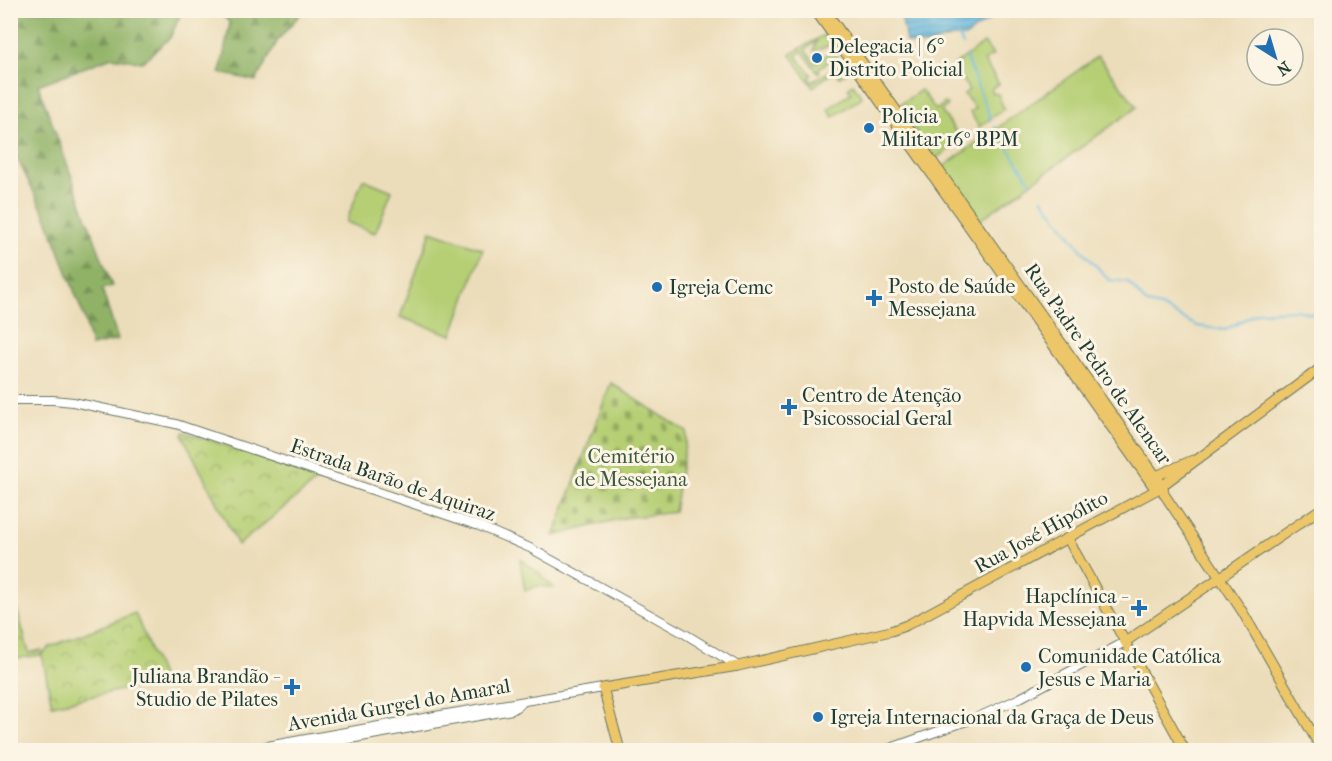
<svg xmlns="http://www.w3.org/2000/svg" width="1332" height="761" viewBox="0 0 1332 761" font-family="'IM FELL French Canon',serif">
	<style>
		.grass { fill: #b6cf74; stroke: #6a8654; stroke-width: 1.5 }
		.forest { fill: url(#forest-firs); stroke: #58784d; stroke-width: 1.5 }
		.cemetery { fill: url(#cemetery-stones); stroke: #6a8654; stroke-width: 1.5 }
		.park { fill: url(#park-crowns); stroke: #6a8654; stroke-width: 1.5 }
		.water { fill: url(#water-rules); stroke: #407988; stroke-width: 1.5 }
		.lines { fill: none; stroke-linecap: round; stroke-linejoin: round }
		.stream { stroke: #60b5dc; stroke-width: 2 }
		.minor-casing { stroke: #677563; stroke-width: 10 }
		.major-casing { stroke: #677563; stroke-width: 11 }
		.minor { stroke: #fff; stroke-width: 8 }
		.major { stroke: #ecc669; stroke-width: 9 }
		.poi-dot { fill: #1f6fb2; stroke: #fcf5e5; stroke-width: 2 }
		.labels { text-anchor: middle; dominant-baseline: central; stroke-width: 6; stroke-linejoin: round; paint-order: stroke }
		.poi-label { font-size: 20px; fill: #1f3d34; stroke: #fcf5e5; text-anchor: start }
		.street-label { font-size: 20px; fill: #1f3d34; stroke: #fcf5e5 }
		.park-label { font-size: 20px; fill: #3d5a41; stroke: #fcf5e5 }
	</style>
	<defs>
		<pattern id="forest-firs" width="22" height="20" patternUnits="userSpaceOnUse" patternTransform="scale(1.5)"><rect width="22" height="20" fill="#90b266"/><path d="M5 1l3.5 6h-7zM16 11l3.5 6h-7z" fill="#759255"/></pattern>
		<pattern id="cemetery-stones" width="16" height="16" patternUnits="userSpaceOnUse" patternTransform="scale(1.5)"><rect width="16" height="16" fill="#b6cf74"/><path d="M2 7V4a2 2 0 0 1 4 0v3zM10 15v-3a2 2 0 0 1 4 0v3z" fill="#93a960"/></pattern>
		<pattern id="park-crowns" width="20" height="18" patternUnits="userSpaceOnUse" patternTransform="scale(1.5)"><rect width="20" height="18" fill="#b6cf74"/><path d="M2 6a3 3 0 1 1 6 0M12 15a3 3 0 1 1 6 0" fill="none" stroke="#93a960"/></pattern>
		<pattern id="water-rules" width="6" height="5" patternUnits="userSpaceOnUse" patternTransform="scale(1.5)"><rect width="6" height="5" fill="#60b5dc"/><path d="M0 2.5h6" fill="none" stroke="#4f94b3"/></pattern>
	</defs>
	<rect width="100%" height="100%" fill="#fcf5e5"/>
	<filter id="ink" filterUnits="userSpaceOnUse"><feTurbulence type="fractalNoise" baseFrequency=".0167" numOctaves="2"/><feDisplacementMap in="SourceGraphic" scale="12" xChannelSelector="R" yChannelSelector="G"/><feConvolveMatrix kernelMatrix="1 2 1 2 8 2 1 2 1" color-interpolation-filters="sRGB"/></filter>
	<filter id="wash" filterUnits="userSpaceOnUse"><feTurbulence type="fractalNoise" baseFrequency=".008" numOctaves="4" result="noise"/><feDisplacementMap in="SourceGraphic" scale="24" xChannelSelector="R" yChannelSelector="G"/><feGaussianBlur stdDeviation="1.35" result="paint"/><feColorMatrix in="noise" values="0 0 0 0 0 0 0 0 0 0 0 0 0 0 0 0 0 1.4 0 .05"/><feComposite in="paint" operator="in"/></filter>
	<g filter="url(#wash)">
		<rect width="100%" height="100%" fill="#ecddba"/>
		<g class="grass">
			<polygon points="824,35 831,45 813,51 817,41 805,50 815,63 828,54 833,47 838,55 818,69 820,72 818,73 802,51 796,56 812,75 809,77 812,82 840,65 846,73 840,77 835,71 813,87 790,54"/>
			<polygon points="984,43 993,55 984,61 999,84 992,88 991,92 998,94 1004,109 979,127 970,112 975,108 964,94 969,90 953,66"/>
			<polygon points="1098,56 1137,107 980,220 943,167"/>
			<polygon points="853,84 862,97 833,117 828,109 851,93 848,88"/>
			<polygon points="921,90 936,110 945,103 948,105 941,111 962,140 935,159 898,106"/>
			<polygon points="363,179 392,191 375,233 346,222"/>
			<polygon points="431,231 483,249 452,335 400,317"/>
			<polygon points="520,559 539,573 554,588 538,586 525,591"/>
		</g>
		<g class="forest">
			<polygon points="15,11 182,11 170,38 142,62 112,57 38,85 112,286 102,289 118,340 91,346 84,317 48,221 11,146 10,12"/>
			<polygon points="218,11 303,11 278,40 256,81 220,73 230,23"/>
		</g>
		<polygon class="cemetery" points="611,383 687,432 674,512 623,518 554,536"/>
		<g class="park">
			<polygon points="184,432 320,476 319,479 238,545 183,436"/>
			<polygon points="11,588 29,653 41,650 42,654 50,647 135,613 163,681 52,705 42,655 11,659"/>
		</g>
		<path class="water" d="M 903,10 L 1001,10 L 1001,11 L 965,37 C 942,34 930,52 906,42 L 901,14 Z"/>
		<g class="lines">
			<g class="stream">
				<polyline points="957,34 963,45"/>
				<polyline points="966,56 991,120"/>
				<polyline points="995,127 1031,183"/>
				<polyline points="1042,198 1080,248 1109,280 1128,282 1147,304 1161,307 1197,326 1225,330 1258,312 1296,310 1322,316"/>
			</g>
		</g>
	</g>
	<g filter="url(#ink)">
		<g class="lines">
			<g class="minor-casing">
				<g id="minor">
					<polyline points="10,400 53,400 73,402 176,424 479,526 530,548 685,634 738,666"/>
					<polyline points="245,750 435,716 603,688"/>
					<polyline points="288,750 512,710 522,703"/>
					<polyline points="885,750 978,717 1018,699 1125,642"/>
				</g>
			</g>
			<g class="major-casing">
				<g id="major">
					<polyline points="815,10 1156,490"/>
					<polyline points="825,10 1163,486 1164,494 1242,611 1322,750"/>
					<polyline points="1156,476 1193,460"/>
					<polyline points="1068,539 1185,750"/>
					<polyline points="1125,642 1322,508"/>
					<polyline points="620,750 603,688 738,666 891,631 907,625 1156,490 1322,367"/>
				</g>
			</g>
			<use href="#minor" class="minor"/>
			<use href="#major" class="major"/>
		</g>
	</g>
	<g class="poi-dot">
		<circle cx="817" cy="58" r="6"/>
		<circle cx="869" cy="128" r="6"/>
		<circle cx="657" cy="287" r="6"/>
		<path d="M871 289h6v6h6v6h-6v6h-6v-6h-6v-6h6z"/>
		<path d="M786 398h6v6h6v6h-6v6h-6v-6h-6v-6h6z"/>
		<path d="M1136 599h6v6h6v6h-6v6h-6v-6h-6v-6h6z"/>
		<circle cx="1026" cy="667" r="6"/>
		<path d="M289 678h6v6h6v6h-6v6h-6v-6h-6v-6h6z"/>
		<circle cx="818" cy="717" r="6"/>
	</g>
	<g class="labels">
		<g class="poi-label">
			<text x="829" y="46">Delegacia | 6°<tspan x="829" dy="23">Distrito Policial</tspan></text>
			<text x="881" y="116">Policia<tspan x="881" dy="23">Militar 16º BPM</tspan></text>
			<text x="888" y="286">Posto de Saúde<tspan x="888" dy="23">Messejana</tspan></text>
			<text x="669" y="287">Igreja Cemc</text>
			<text x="802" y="395">Centro de Atenção<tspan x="802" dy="23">Psicossocial Geral</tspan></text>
			<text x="1126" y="596" text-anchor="end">Hapclínica -<tspan x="1126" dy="23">Hapvida Messejana</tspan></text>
			<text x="1038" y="656">Comunidade Católica<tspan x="1038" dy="23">Jesus e Maria</tspan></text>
			<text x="278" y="676" text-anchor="end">Juliana Brandão -<tspan x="278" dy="23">Studio de Pilates</tspan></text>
			<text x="830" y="717">Igreja Internacional da Graça de Deus</text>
		</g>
		<g class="street-label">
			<text transform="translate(1098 364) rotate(55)">Rua Padre Pedro de Alencar</text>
			<text transform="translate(393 480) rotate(19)">Estrada Barão de Aquiraz</text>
			<text transform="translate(1041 532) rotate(-29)">Rua José Hipólito</text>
			<text transform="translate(399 705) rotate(-10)">Avenida Gurgel do Amaral</text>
		</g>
		<g class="park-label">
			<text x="631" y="456">Cemitério<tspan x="631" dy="23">de Messejana</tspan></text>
		</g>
	</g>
	<rect width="1332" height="761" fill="none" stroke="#fcf5e5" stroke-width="36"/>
	<g transform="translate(1275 57) rotate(143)"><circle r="28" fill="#fcf5e5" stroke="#a4ab9e" stroke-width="1.5"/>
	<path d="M0-4.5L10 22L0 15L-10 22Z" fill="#1f6fb2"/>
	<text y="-9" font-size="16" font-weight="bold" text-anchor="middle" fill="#1f3d34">N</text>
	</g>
</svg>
